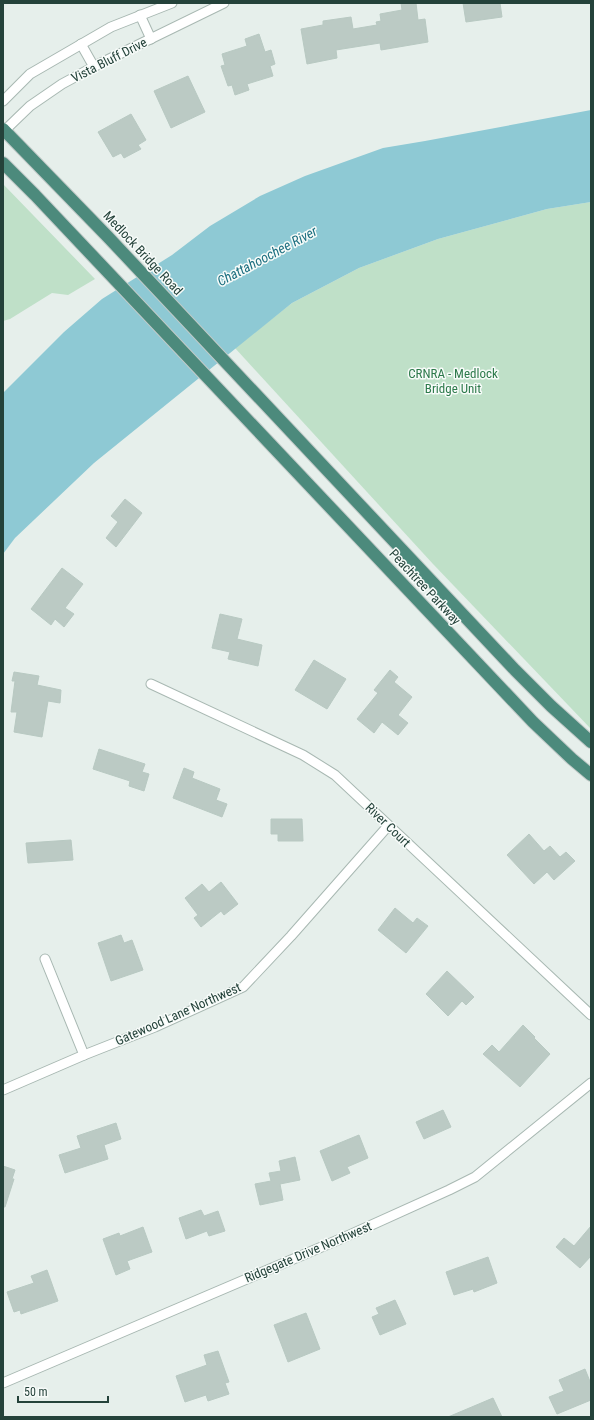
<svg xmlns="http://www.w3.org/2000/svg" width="594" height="1420" viewBox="0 0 594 1420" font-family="'Roboto Condensed',sans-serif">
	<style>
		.green { fill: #bfe0c8 }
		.water { fill: #8ec9d4 }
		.building { fill: #bbcac4; stroke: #b8c9c2 }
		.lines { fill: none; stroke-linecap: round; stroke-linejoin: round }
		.minor-casing { stroke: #a8b8b2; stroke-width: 11 }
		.trunk-casing { stroke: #c2cac8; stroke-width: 14 }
		.minor { stroke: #fff; stroke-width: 9 }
		.trunk { stroke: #4c8a7c; stroke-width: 12 }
		.labels { text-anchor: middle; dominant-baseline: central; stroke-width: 3; stroke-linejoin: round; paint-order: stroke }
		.street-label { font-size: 13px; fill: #24423a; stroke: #f7fbf9 }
		.park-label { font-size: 13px; fill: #2d7a4b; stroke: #f7fbf9 }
		.water-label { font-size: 14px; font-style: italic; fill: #1c6f80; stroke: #f7fbf9 }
	</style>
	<rect width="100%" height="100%" fill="#e6efeb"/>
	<g class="green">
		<polygon points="3,184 95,279 68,295 52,293 10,319 3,321"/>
		<polygon points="591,202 591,729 433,564 235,348 292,303 359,268 438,239 547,209"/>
	</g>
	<polygon class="water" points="591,110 591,202 547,209 438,239 359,268 292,303 94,463 15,538 3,554 3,393 64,332 102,299 172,255 210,226 260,196 305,176 383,148 425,141"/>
	<g class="building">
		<polygon points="401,3 416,3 418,20 425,19 428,42 381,50 380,43 336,50 337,58 307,64 301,29 323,25 323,21 351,17 353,29 377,25 376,22 381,21 380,14 402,10"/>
		<polygon points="463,3 500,3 502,17 466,22"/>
		<polygon points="259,34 265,52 271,50 275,64 270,66 273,76 247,84 249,90 235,95 232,85 228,86 221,66 225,65 222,54 247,46 245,39"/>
		<polygon points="188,76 205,112 171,128 154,91"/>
		<polygon points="131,114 146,140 138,145 141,149 124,158 121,153 113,157 98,132"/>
		<polygon points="125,499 142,513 116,547 106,538 118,522 111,516"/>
		<polygon points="62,568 83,584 65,608 74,614 64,627 55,619 51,625 31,609"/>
		<polygon points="220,614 242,619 237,639 262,645 258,666 228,659 230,652 212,648"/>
		<polygon points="314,660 346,679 327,709 295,690"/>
		<polygon points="390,670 398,677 394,682 412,697 398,715 408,723 398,735 382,722 374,733 357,719 378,693 374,690"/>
		<polygon points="14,672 39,676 37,685 61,690 60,703 48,701 42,737 14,732 17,712 11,712 15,681 12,681"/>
		<polygon points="99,749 145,764 142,772 149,774 144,791 129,786 130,781 93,769"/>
		<polygon points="184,768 194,772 192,778 220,789 216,800 227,804 222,817 173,798"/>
		<polygon points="271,819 302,819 303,841 278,841 278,834 271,834"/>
		<polygon points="529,834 544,851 550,846 560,857 566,852 575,861 554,880 547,872 534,884 507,855"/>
		<polygon points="71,840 73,860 28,863 26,843"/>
		<polygon points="221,882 238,904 224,915 221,911 201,927 194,918 198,915 185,898 202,884 209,892"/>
		<polygon points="395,908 413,923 417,918 428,926 406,953 378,930"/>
		<polygon points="121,935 124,943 132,940 143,970 111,981 98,943"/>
		<polygon points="447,971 474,997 466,1005 462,1001 448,1016 426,994"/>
		<polygon points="523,1025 535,1037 534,1038 550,1054 520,1087 483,1054 492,1045 499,1052"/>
		<polygon points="443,1110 451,1127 424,1139 416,1122"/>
		<polygon points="116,1123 121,1139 104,1145 108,1159 65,1173 59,1155 81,1148 77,1136"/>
		<polygon points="359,1135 368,1158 347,1167 350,1173 332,1181 320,1151"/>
		<polygon points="295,1157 300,1180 280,1184 283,1200 260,1205 255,1184 271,1181 269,1173 281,1171 279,1161"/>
		<polygon points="3,1166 15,1170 12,1179 14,1179 5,1207 3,1207"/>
		<polygon points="201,1210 204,1216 218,1211 225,1231 209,1236 207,1231 186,1239 179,1218"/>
		<polygon points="591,1226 591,1256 580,1268 556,1247 564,1238 574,1246"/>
		<polygon points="143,1227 152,1252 127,1261 130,1269 116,1275 103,1239 119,1233 120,1236"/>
		<polygon points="488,1257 497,1283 474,1292 473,1289 454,1295 446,1272"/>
		<polygon points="47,1270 58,1301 21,1314 20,1310 14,1312 7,1292 34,1283 31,1276"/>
		<polygon points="395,1300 406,1324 380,1335 372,1317 379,1314 376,1308"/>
		<polygon points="306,1313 320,1349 288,1362 274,1325"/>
		<polygon points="218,1351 229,1382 225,1383 229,1394 208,1401 206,1395 185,1402 176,1376 207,1365 204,1355"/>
		<polygon points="585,1369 591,1384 591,1400 557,1414 549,1397 564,1391 559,1380"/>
		<polygon points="493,1398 502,1417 448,1417"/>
	</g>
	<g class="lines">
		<g class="minor-casing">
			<g id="minor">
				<polyline points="140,15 151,39"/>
				<polyline points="81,44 94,67"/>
				<polyline points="3,101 30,74 111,27 172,3"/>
				<polyline points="3,132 30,106 62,84 99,64 224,3"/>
				<polyline points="151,684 303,755 335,775 591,1015"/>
				<polyline points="45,959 84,1055"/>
				<polyline points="3,1090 84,1055 155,1027 243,987 291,936 388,826"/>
				<polyline points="3,1383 345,1237 449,1190 475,1177 591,1083"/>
			</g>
		</g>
		<g class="trunk-casing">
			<g id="trunk">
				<polyline points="3,129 108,237 515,670 551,706 591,742"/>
				<polyline points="3,163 35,195 533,722 572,759 591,775"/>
			</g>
		</g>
		<use href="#minor" class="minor"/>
		<use href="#trunk" class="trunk"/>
	</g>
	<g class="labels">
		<g class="street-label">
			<text transform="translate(109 60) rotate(-27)">Vista Bluff Drive</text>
			<text transform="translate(143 253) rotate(47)">Medlock Bridge Road</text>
			<text transform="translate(425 587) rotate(47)">Peachtree Parkway</text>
			<text transform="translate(388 825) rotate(44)">River Court</text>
			<text transform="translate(178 1014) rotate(-24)">Gatewood Lane Northwest</text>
			<text transform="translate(308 1252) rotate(-23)">Ridgegate Drive Northwest</text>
		</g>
		<g class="park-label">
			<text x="453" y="373">CRNRA - Medlock<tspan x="453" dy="15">Bridge Unit</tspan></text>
		</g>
		<g class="water-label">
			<text transform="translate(267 256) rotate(-28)">Chattahoochee River</text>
		</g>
	</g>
	<rect width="594" height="1420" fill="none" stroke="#24423a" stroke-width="8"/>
	<path d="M18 1396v6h90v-6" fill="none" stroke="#24423a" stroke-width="2"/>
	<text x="24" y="1396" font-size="12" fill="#24423a" stroke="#f7fbf9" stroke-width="3" paint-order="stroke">50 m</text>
</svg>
